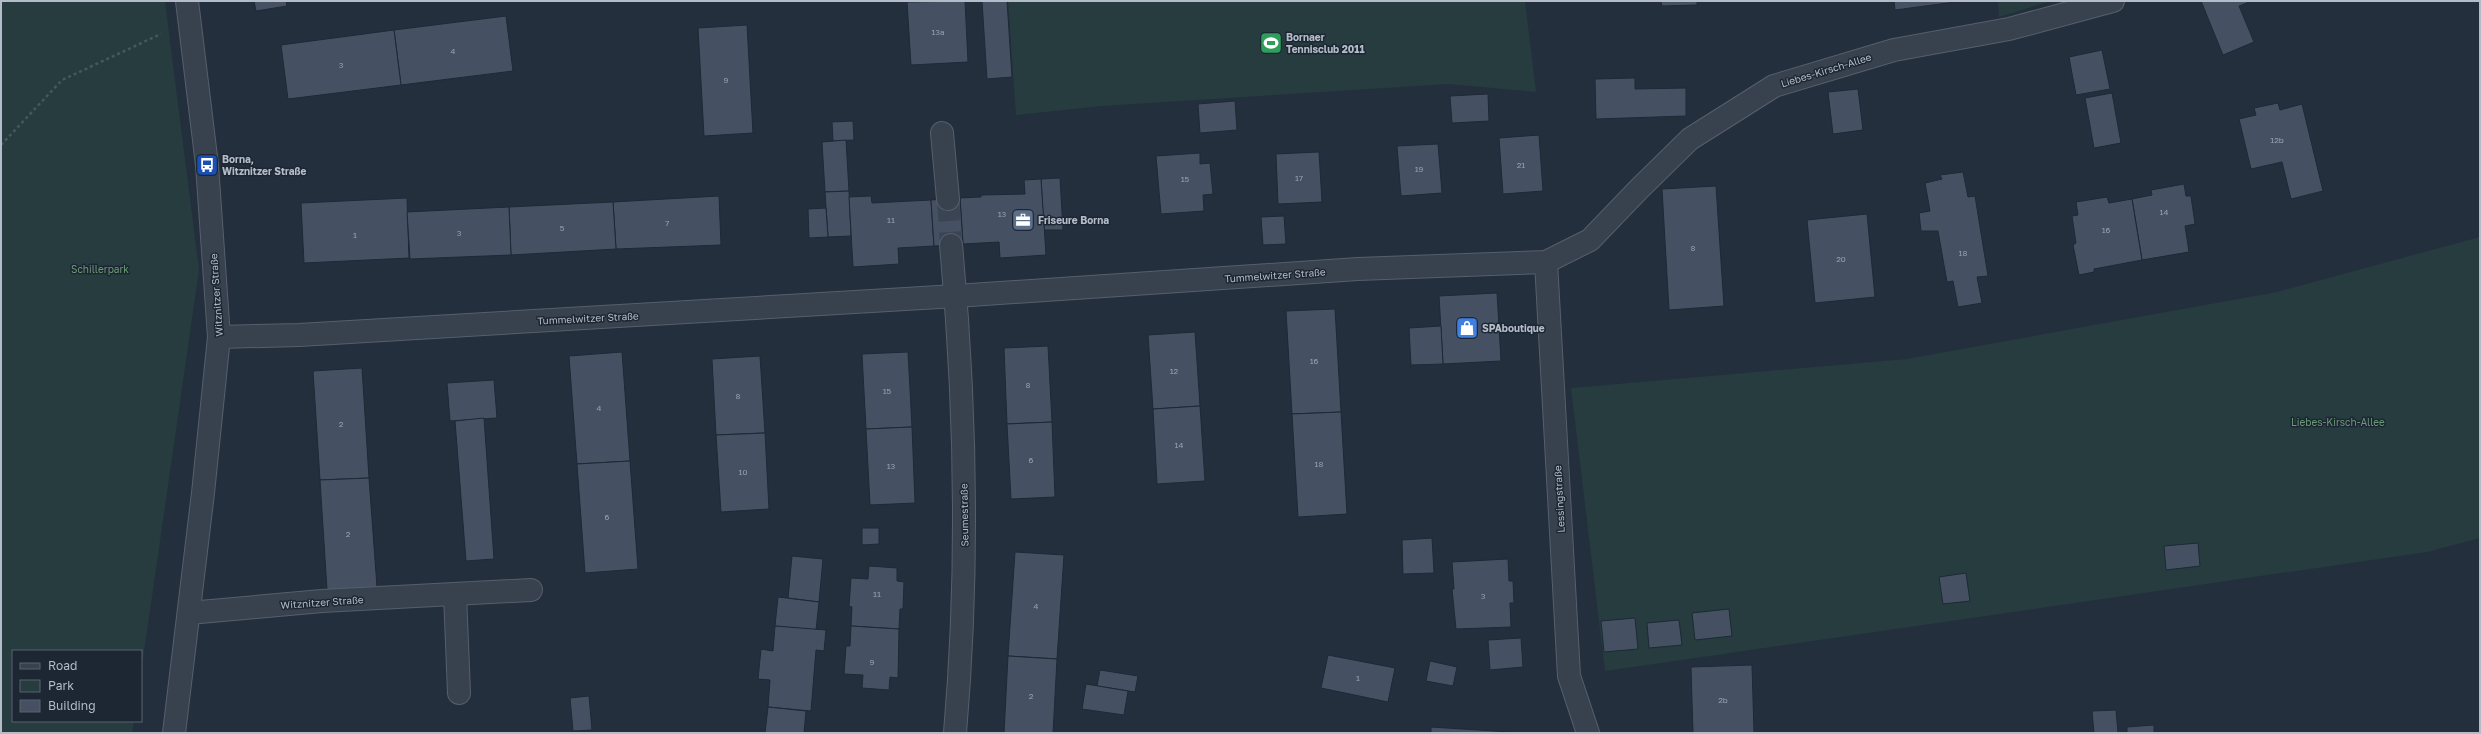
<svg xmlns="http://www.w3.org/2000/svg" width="2481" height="734" viewBox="0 0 2481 734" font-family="'Golos Text',sans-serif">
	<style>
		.green { fill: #263c3f }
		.building { fill: #455162; stroke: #1f2835 }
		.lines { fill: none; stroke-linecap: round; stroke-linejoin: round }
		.street-tunnel { stroke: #3a4453; stroke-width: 22; stroke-dasharray: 22 11; stroke-linecap: butt }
		.street-casing { stroke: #565f6c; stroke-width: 24 }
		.path { stroke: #44595c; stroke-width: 2.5; stroke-dasharray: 3 3; stroke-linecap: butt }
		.street { stroke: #38414e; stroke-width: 22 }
		.labels { text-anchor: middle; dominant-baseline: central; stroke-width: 3; stroke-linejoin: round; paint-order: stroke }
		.number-label { font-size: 8px; fill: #98a1af }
		.poi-label { font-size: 10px; font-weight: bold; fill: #b4bcc9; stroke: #1d2633; text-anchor: start }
		.street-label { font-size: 10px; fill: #b4bcc9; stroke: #1d2633 }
		.park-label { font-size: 10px; fill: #6b9a76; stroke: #1d2633 }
	</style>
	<rect width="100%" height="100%" fill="#242f3e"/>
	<g class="green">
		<polygon points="1,1 165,1 199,270 141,673 141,651 13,651 13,721 134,721 132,733 1,733"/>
		<polygon points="1008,1 1525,1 1536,92 1448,84 1102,106 1016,115"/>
		<polygon points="1998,1 2051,1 1999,17"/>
		<polygon points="2480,237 2480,538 2427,552 1605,671 1571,388 1907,359 2277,292"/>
	</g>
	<g class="building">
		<polygon points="254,1 286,1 287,6 256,11"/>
		<polygon points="965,1 968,62 911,65 907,2"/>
		<polygon points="982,1 1007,1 1012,77 987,79"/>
		<polygon points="1661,1 1697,1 1697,5 1662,6"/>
		<polygon points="1894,1 1963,1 1895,10"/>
		<polygon points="2201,1 2252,1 2239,6 2254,42 2223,55"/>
		<polygon points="506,16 513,71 401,85 394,30"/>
		<polygon points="747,25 753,133 704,136 698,28"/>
		<polygon points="394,30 401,85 288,99 281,45"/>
		<polygon points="2102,50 2110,89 2076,95 2069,57"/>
		<polygon points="1635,78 1635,89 1686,88 1686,116 1596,119 1595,79"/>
		<polygon points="1858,89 1863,130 1833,134 1828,92"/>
		<polygon points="2112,93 2121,143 2094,148 2085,98"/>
		<polygon points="1488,94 1489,121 1452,123 1450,96"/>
		<polygon points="1235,101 1237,130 1200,133 1198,104"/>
		<polygon points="2278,103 2280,110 2302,104 2323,191 2291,199 2282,162 2251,169 2239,119 2256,115 2254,108"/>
		<polygon points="853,121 854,140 833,141 832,122"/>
		<polygon points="1539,135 1543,191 1503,194 1499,138"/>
		<polygon points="846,140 849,191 825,192 822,142"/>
		<polygon points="1438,144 1442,193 1401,196 1397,146"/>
		<polygon points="1319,152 1322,202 1278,204 1276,154"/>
		<polygon points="1200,153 1200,164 1210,163 1213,194 1203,195 1204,211 1161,214 1156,156"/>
		<polygon points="1963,172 1968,197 1975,196 1988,276 1977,277 1982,303 1958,307 1953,281 1947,282 1938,231 1921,231 1919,213 1930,211 1925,183 1942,179 1940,175"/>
		<polygon points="1060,178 1063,230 1044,230 1041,179"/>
		<polygon points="1041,179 1046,255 1000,258 999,242 963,244 960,198 981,197 981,195 1025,194 1024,180"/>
		<polygon points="2184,184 2186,196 2191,196 2195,224 2185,226 2189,252 2142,260 2132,199 2152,195 2151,190"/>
		<polygon points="1716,186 1724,306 1669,310 1662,189"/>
		<polygon points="849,191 851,236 828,237 825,192"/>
		<polygon points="719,196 721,245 616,249 613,202"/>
		<polygon points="871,196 872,203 931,200 934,246 898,248 899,264 853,267 849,197"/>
		<polygon points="2107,197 2109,203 2132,199 2142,260 2094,269 2094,272 2079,275 2073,245 2076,243 2072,216 2078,215 2076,202"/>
		<polygon points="407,198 409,258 304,263 301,203"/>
		<polygon points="960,198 963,244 934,246 931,200"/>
		<polygon points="613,202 616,249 511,255 509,207"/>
		<polygon points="509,207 511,255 410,259 407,212"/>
		<polygon points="826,208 828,237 809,238 808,209"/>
		<polygon points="1867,214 1875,297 1815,303 1807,220"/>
		<polygon points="1284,216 1286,244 1263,245 1261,217"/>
		<polygon points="1497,293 1501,361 1443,364 1439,296"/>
		<polygon points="1335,309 1341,412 1292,414 1286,311"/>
		<polygon points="1441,326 1443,364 1411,365 1409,328"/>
		<polygon points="1195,332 1200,406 1153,409 1148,335"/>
		<polygon points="1048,346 1052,422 1007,424 1004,348"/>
		<polygon points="622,352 630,461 577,464 569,356"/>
		<polygon points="908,352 912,427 866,429 862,354"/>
		<polygon points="760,356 765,433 716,435 712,359"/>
		<polygon points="362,368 369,478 320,480 313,371"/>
		<polygon points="494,380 497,418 450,421 447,383"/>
		<polygon points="1200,406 1205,481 1157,484 1153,409"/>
		<polygon points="1341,412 1347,514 1298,517 1292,414"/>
		<polygon points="484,418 494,559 466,561 455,421"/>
		<polygon points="1052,422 1055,497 1011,499 1007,424"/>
		<polygon points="912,427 915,503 870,505 866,429"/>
		<polygon points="765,433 769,509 721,512 716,435"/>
		<polygon points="630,461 638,569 585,573 577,464"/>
		<polygon points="369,478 377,587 327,590 320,480"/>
		<polygon points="862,528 879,528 879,544 862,545"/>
		<polygon points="1432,538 1434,573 1403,574 1402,540"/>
		<polygon points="2198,543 2200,566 2166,570 2164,546"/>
		<polygon points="1015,552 1064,555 1057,659 1008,656"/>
		<polygon points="792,556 823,559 819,602 788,598"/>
		<polygon points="1508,559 1509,581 1513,581 1514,603 1510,603 1511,627 1456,629 1452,589 1454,589 1452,562"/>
		<polygon points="869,566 897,568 897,581 904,582 903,609 900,609 899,629 851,626 852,607 849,606 851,578 868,579"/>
		<polygon points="1966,573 1970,601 1943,604 1939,577"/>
		<polygon points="778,597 819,602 816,630 775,626"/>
		<polygon points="1729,609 1732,636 1695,640 1692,613"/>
		<polygon points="1635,618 1638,649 1604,652 1601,621"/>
		<polygon points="1679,620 1682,645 1649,648 1647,623"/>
		<polygon points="775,626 826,630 824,651 816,650 811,711 768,707 770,680 758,679 761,649 773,651"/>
		<polygon points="851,626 899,629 898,678 890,677 889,690 862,688 863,675 844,674 846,646 850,646"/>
		<polygon points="1521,638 1523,667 1490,670 1488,640"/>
		<polygon points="1328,655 1395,668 1388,702 1321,688"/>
		<polygon points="1008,656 1057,659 1053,733 1004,733"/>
		<polygon points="1430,661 1457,667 1453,686 1426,681"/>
		<polygon points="1752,665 1754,733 1693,733 1691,667"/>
		<polygon points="1100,670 1138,676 1135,692 1097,686"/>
		<polygon points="1086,684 1128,691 1124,715 1082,709"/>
		<polygon points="589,696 592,730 573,731 570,698"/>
		<polygon points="768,707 806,711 804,733 765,733"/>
		<polygon points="2116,710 2118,733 2094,733 2092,711"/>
		<polygon points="2154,725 2154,733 2127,733 2127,727"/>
		<polygon points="1431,727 1510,732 1510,733 1431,733"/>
	</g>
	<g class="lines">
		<polyline class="street-tunnel" points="948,199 951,245"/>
		<g class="street-casing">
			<g id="street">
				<polyline points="942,133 948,199"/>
				<path d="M 951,245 C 966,407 969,571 955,733"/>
				<polyline points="1546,262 1569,676 1588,733"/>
				<polyline points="219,337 299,335 956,296 1358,269 1546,262 1590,240 1639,189 1690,139 1774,86 1894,50 2009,29 2113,1"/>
				<polyline points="455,594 459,693"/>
				<polyline points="189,613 322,601 531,590"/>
				<polyline points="174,733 203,493 219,337 207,165 187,1"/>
			</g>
		</g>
		<polyline class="path" points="1,145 62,80 161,34"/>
		<use href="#street" class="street"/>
	</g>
	<defs>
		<g id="stadium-square" transform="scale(1.15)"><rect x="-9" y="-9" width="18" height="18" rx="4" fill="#2e9e5b" stroke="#1d2633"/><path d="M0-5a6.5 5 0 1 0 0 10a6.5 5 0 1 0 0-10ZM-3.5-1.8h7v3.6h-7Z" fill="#fff"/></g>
		<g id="bus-square" transform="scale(1.15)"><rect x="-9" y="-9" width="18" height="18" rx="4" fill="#1a4fb4" stroke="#1d2633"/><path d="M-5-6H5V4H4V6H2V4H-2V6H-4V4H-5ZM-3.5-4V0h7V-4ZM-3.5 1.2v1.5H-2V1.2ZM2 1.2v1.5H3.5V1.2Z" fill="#fff"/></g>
		<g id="office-square" transform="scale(1.15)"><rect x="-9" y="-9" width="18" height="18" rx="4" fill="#5c6f8a" stroke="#1d2633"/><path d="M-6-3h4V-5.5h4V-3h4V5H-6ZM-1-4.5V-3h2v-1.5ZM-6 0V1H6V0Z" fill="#fff"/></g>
		<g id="shop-square" transform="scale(1.15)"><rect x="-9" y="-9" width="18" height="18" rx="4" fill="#3f7fe0" stroke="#1d2633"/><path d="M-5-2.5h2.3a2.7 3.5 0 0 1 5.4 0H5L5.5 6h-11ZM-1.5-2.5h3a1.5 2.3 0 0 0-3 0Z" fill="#fff"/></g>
	</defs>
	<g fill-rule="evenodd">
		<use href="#stadium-square" x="1271" y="43"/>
		<use href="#bus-square" x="207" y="165"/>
		<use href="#office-square" x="1023" y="220"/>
		<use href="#shop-square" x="1467" y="328"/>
	</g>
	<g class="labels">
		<g class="number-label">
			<text x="938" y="32">13a</text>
			<text x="453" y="51">4</text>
			<text x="341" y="65">3</text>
			<text x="726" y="80">9</text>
			<text x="2277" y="140">12b</text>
			<text x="1521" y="165">21</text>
			<text x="1419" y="169">19</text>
			<text x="1299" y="178">17</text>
			<text x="1185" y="179">15</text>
			<text x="2164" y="212">14</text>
			<text x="1002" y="214">13</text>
			<text x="891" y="220">11</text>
			<text x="667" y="223">7</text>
			<text x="562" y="228">5</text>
			<text x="2106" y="230">16</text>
			<text x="459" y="233">3</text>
			<text x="355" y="235">1</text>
			<text x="1693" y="248">8</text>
			<text x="1963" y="253">18</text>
			<text x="1841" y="259">20</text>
			<text x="1314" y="361">16</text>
			<text x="1174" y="371">12</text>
			<text x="1028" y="385">8</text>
			<text x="887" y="391">15</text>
			<text x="738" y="396">8</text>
			<text x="599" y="408">4</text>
			<text x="341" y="424">2</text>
			<text x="1179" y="445">14</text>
			<text x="1031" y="460">6</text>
			<text x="1319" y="464">18</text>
			<text x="891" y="466">13</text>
			<text x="743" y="472">10</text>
			<text x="607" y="517">6</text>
			<text x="348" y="534">2</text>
			<text x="877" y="594">11</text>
			<text x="1483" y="596">3</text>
			<text x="1036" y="606">4</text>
			<text x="872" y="662">9</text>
			<text x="1358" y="678">1</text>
			<text x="1031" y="696">2</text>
			<text x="1723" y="700">2b</text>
		</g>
		<g class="poi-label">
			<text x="1286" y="37">Bornaer<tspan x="1286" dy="12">Tennisclub 2011</tspan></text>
			<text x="222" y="159">Borna,<tspan x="222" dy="12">Witznitzer Straße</tspan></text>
			<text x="1038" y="220">Friseure Borna</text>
			<text x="1482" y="328">SPAboutique</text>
		</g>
		<g class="street-label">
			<text transform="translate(1826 70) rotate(-17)">Liebes-Kirsch-Allee</text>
			<text transform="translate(1275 275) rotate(-4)">Tummelwitzer Straße</text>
			<text transform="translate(216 295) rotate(-94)">Witznitzer Straße</text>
			<text transform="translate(588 318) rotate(-3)">Tummelwitzer Straße</text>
			<text transform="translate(1559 499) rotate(-93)">Lessingstraße</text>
			<text transform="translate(964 515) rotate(-91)">Seumestraße</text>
			<text transform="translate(322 602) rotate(-4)">Witznitzer Straße</text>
		</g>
		<g class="park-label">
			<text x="100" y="269">Schillerpark</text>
			<text x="2338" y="422">Liebes-Kirsch-Allee</text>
		</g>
	</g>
	<rect width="2481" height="734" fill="none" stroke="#b4bcc9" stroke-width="4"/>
	<rect x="12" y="650" width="130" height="72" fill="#1d2633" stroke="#59626f"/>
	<rect x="20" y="663" width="20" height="6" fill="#38414e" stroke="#59626f"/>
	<text x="48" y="670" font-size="12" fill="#b4bcc9">Road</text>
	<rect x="20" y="680" width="20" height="12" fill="#263c3f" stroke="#59626f"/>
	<text x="48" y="690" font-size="12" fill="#b4bcc9">Park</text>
	<rect x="20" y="700" width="20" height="12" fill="#455162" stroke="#59626f"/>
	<text x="48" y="710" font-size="12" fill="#b4bcc9">Building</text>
</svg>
